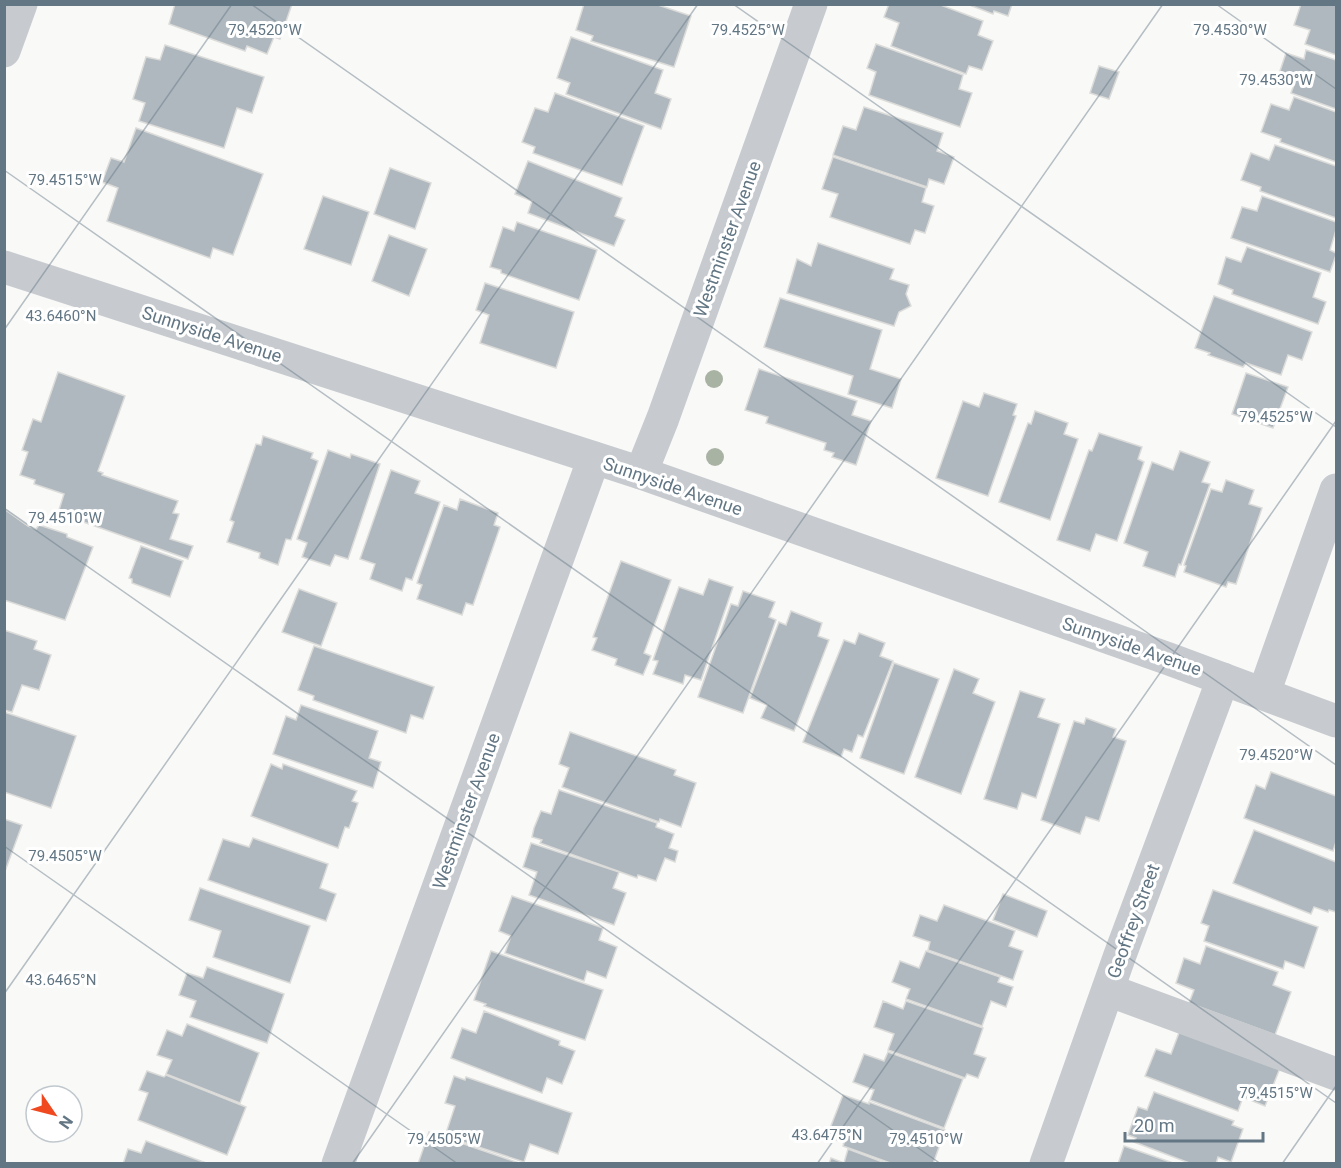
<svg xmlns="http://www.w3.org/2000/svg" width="1341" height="1168" viewBox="0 0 1341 1168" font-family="Roboto,sans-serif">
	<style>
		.building { fill: #afb8be; stroke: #dbdbd9; stroke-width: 1.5 }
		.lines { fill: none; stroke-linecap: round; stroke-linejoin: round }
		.minor { stroke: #c7cbcf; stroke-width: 33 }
		.tree { fill: #a9b3a4 }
		.ticks { fill: none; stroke: #627684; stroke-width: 1.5; stroke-opacity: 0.45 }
		.labels { text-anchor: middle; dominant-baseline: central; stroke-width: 6; stroke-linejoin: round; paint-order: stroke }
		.street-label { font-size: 18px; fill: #627684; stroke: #fff }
		.ticks-label { font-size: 15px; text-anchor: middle; fill: #627684; stroke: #fff; stroke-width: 6; stroke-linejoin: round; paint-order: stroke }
	</style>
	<rect width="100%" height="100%" fill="#f9f9f7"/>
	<g class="building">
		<polygon points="175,4 292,4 280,39 274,37 267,54 247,46 245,51 169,24"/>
		<polygon points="584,4 655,4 691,16 674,67 591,41 593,36 576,30"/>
		<polygon points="889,4 938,4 983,21 978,35 993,41 982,70 969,66 966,74 891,46 899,23 884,17"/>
		<polygon points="967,4 1012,4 1008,16 994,11 993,14"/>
		<polygon points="1301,4 1336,4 1336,55 1305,44 1310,30 1294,25"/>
		<polygon points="571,37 663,70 655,93 671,99 661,129 566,94 570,83 557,78"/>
		<polygon points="876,44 963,75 959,89 972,93 960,127 869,95 876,72 867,68"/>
		<polygon points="165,45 264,77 252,113 237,108 224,148 139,121 145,103 133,99 146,57 160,60"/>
		<polygon points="1306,50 1336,60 1336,109 1291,93 1294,85 1277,80 1286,53 1304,59"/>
		<polygon points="1099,66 1119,72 1109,99 1090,93"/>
		<polygon points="555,93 644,126 622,185 533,153 535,147 522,142 535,108 548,112"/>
		<polygon points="1294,97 1336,112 1336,162 1280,142 1281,139 1261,132 1271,104 1289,110"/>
		<polygon points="864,107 943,133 937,151 954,157 944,184 929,179 927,187 833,155 843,126 856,130"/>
		<polygon points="136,128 263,174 233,255 213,248 210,258 107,221 118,188 102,182 111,158 124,162"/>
		<polygon points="1275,145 1336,166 1336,218 1260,191 1261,187 1241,180 1251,153 1269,160"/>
		<polygon points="833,157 926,188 922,202 934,206 925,233 915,230 910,244 830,217 838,194 822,189"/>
		<polygon points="528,161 622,198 615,216 625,220 614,246 528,213 532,201 515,194"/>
		<polygon points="390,168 431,183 415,229 374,214"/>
		<polygon points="323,196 369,212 351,265 304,249"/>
		<polygon points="1262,196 1336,222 1336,230 1330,250 1336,253 1336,255 1330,272 1231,238 1242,207 1257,211"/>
		<polygon points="517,222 597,250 579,300 501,273 501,270 490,267 503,227 514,231"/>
		<polygon points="389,235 427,249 409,296 372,281"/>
		<polygon points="818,243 894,269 890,279 909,285 906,294 911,306 899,312 894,326 787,293 797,259 811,266"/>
		<polygon points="1247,247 1321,273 1313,297 1326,302 1318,324 1232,294 1233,290 1218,284 1226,257 1241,262"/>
		<polygon points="485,283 574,312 556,368 480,343 489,315 476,310"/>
		<polygon points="1214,296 1312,332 1302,360 1288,355 1281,375 1246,363 1243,367 1208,355 1210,353 1195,348"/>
		<polygon points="780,298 882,330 870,369 901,379 892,408 848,394 853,376 764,347"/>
		<polygon points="759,369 857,401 852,415 871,421 856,465 832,457 834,453 824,450 826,443 766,423 768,417 745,410"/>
		<polygon points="58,372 125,396 98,471 103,473 102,475 178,501 173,513 179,514 170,539 193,546 188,559 58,513 64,494 34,484 35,480 20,475 28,452 22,450 33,419 41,422"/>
		<polygon points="1246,373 1288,387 1273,428 1232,414"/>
		<polygon points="984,393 1017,404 1013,415 1016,416 988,496 936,478 963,401 979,407"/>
		<polygon points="1035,411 1068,423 1064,434 1078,439 1050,520 999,502 1028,423 1031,424"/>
		<polygon points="1099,433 1142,447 1138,459 1144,462 1117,541 1096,534 1090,551 1057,540 1089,450 1092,451"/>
		<polygon points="263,436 313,453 311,458 318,461 291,540 286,539 278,565 259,558 260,553 227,542 234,522 230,520 256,444 261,445"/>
		<polygon points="328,450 350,458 351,454 380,464 348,559 335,555 330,566 302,557 307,543 297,539"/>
		<polygon points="1180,451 1210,462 1202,482 1210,484 1181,565 1179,564 1175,577 1143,566 1148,552 1124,543 1152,462 1173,470"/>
		<polygon points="391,470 420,481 415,493 440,502 412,580 406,578 402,591 370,579 375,564 360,559"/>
		<polygon points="1226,480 1254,490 1249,504 1262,508 1236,584 1228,582 1226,587 1184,572 1186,566 1184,565 1211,489 1222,492"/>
		<polygon points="460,499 498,513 494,525 500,527 473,605 466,603 462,615 417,599 422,585 417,583 444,505 457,510"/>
		<polygon points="4,509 28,526 36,529 39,525 67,534 67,537 93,547 65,620 4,600"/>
		<polygon points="141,546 183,561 170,597 132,583 132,579 129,578"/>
		<polygon points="621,561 671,580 644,653 651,656 643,675 615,665 617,659 592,650 597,638 593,637"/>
		<polygon points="709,579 733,587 701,680 685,675 683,684 653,674 658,661 653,660 679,587 703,595"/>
		<polygon points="299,589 337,603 321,646 282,632"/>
		<polygon points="743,591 775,602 769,617 776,620 743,713 698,697 731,604 738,606"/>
		<polygon points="791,611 822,623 818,636 829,640 794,731 761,718 767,705 750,698 779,622 786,625"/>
		<polygon points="4,630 37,641 34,649 51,655 39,690 22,685 12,712 4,710"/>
		<polygon points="859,633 885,643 880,656 893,661 863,737 858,735 852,752 844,749 841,757 803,742 844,640 855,644"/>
		<polygon points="314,646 434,687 423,719 411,715 406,733 313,700 314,696 298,690"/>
		<polygon points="894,663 939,679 904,774 860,758"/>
		<polygon points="954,669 979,679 973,693 995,702 961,794 915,777"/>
		<polygon points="1020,691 1045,699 1038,717 1060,724 1036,798 1022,793 1017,809 984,799"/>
		<polygon points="301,705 378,731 369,758 381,762 373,788 273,754 286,716 296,720"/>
		<polygon points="4,712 76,736 51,808 4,792"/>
		<polygon points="1086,718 1116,729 1113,737 1126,741 1099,821 1086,817 1080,834 1041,820 1074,721 1084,724"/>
		<polygon points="570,732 676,770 674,775 696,783 681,827 660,819 659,822 562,787 569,768 559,764"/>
		<polygon points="271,764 282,769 283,764 357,791 352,801 358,803 349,828 345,827 338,848 251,816"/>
		<polygon points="1271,772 1336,796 1336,842 1333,851 1244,818 1256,785 1265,789"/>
		<polygon points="559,790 657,823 656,827 674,834 669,848 678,851 675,862 665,858 656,881 638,875 637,878 540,843 542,840 532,837 534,828 541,811 551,814"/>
		<polygon points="4,819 22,825 4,874"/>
		<polygon points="1254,830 1336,862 1336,912 1329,910 1328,912 1314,907 1311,914 1233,883"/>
		<polygon points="253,838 328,864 320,888 336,894 326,921 208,880 223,839 249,847"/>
		<polygon points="531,843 619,872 613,888 626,893 614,925 529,895 537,872 523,867"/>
		<polygon points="200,888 310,926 290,983 213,957 221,931 189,920"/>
		<polygon points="1213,890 1318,927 1304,968 1285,961 1283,969 1204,941 1209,926 1201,923"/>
		<polygon points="1003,894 1047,911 1037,937 993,920"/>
		<polygon points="512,896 603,928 599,940 617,947 606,978 587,971 584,981 505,953 511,936 499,931"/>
		<polygon points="944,905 1015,931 1009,946 1023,951 1013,980 928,950 930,942 913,936 920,915 937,921"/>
		<polygon points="1206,946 1278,972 1273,985 1291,992 1275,1035 1189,1003 1194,990 1176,983 1184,958 1200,964"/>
		<polygon points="491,951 603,990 585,1040 484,1006 486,1004 474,1000"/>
		<polygon points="926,951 1000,977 998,982 1013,987 1006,1007 991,1001 982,1026 906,999 910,989 892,982 900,961 919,968"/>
		<polygon points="207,967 284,994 267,1043 190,1017 196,1001 179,995 187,973 203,978"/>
		<polygon points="883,1001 903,1009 906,1001 983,1028 974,1054 986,1058 978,1078 967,1074 965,1078 888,1050 894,1034 874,1027"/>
		<polygon points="484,1011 560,1041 559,1045 575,1051 562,1084 547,1078 542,1093 451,1058 462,1028 476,1033"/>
		<polygon points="187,1024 259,1053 240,1103 166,1074 172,1060 157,1055 167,1030 182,1036"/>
		<polygon points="1180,1030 1280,1068 1265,1106 1243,1097 1238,1111 1145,1076 1156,1049 1171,1054"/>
		<polygon points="888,1052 963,1079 944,1128 870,1100 874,1090 853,1082 864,1054 884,1061"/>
		<polygon points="147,1071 164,1077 166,1075 246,1107 227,1155 138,1120 148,1093 139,1090"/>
		<polygon points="454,1076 465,1080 466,1077 572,1113 558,1154 530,1144 524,1162 445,1136 455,1106 445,1103"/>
		<polygon points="1154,1092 1234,1121 1232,1125 1243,1129 1231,1162 1218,1157 1216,1164 1192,1164 1134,1142 1136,1138 1128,1135 1138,1107 1147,1110"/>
		<polygon points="843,1095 869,1104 869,1102 945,1130 933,1164 893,1164 843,1146 844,1143 827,1136"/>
		<polygon points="429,1132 519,1163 519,1164 418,1164"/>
		<polygon points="146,1141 209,1164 123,1164 128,1149 141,1153"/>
		<polygon points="1124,1146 1176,1164 1118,1164"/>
		<polygon points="848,1149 888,1164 829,1164 831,1158 844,1163"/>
	</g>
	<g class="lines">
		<g class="minor">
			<polyline points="4,51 21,4"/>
			<polyline points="4,267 641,473 1169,659 1336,721"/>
			<polyline points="641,473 663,418 811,4"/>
			<polyline points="1264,693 1336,490"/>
			<polyline points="1108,990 1336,1074"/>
			<polyline points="338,1164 594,458"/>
			<polyline points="1046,1164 1120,955 1223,679"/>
		</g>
	</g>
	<g class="tree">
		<circle cx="714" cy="379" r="9"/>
		<circle cx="715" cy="457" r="9"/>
	</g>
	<path class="ticks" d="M 251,4 L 1336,765M 733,4 L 1336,427M 1216,4 L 1336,89M 4,170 L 1336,1103M 4,330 L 232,4M 4,508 L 941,1164M 4,846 L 458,1164M 4,994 L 698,4M 352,1164 L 1163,4M 817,1164 L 1336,421M 1282,1164 L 1336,1086"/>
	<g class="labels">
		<g class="street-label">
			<text transform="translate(727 239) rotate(-70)">Westminster Avenue</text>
			<text transform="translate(212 334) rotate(18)">Sunnyside Avenue</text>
			<text transform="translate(673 486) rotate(19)">Sunnyside Avenue</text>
			<text transform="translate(1132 646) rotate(19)">Sunnyside Avenue</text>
			<text transform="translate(466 811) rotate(-70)">Westminster Avenue</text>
			<text transform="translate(1133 921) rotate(-70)">Geoffrey Street</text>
		</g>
	</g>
	<g class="ticks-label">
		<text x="265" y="35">79.4520°W</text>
		<text x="748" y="35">79.4525°W</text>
		<text x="1230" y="35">79.4530°W</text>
		<text x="1276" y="85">79.4530°W</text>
		<text x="65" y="185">79.4515°W</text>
		<text x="61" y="321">43.6460°N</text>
		<text x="1276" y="422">79.4525°W</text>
		<text x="65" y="523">79.4510°W</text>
		<text x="1276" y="760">79.4520°W</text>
		<text x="65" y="861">79.4505°W</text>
		<text x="61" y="985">43.6465°N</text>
		<text x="1276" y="1098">79.4515°W</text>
		<text x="827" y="1140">43.6475°N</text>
		<text x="444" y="1144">79.4505°W</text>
		<text x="926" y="1144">79.4510°W</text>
	</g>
	<rect width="1341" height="1168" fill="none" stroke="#627684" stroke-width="12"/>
	<g transform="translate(54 1114) rotate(125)"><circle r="28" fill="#ffffff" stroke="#c0c8ce" stroke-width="1.5"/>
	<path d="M0-4.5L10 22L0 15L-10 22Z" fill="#f04920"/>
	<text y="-9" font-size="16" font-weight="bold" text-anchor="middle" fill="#627684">N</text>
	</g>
	<path d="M1125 1132v9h138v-9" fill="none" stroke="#627684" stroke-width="3"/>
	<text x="1134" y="1132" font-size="18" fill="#627684" stroke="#ffffff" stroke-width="4.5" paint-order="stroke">20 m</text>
</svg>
